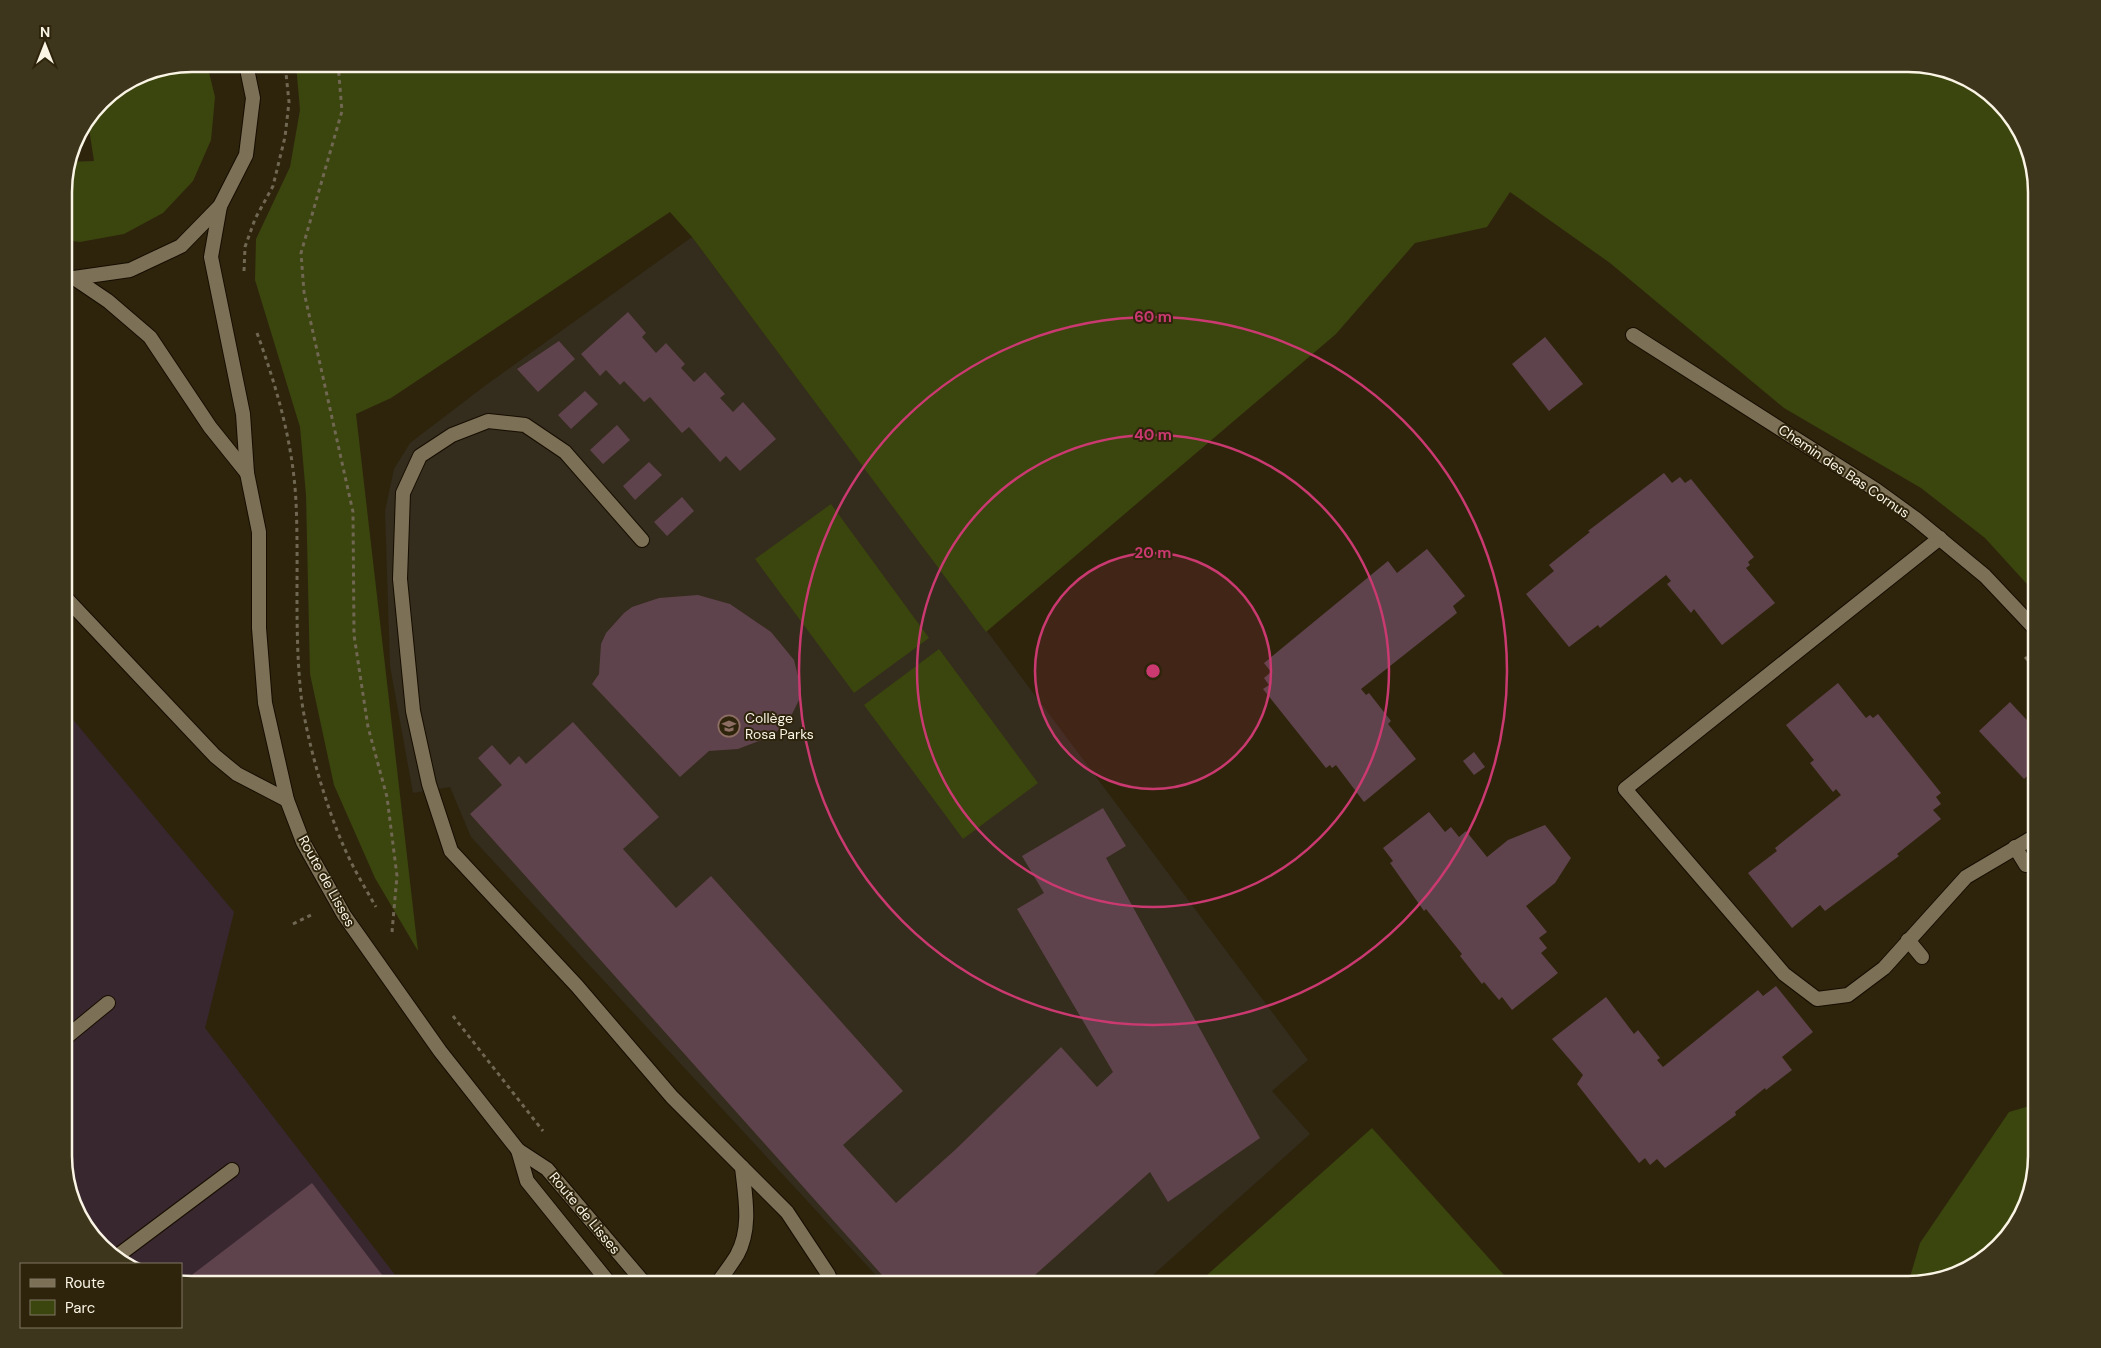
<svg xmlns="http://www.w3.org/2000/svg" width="2101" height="1348" viewBox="0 0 2101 1348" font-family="'DM Sans',sans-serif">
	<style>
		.commercial { fill: #392730 }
		.education { fill: #342c1c }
		.green { fill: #3b450e }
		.building { fill: #5f434c }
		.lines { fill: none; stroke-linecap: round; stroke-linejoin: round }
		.service-casing { stroke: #160d00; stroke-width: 16 }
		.minor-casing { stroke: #160d00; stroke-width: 16 }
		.secondary-casing { stroke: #160d00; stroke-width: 16 }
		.path { stroke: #716853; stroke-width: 3; stroke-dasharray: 4 4; stroke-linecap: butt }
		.service { stroke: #7c7156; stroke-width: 14 }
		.minor { stroke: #7c7156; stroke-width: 14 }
		.secondary { stroke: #7c7156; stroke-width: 14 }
		.ring { fill: none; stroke: #ca3970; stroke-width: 2.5 }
		.labels { text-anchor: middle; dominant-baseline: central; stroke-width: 4; stroke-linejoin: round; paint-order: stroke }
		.street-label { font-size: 14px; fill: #faf4e5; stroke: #2e240c }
		.poi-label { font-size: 14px; fill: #faf4e5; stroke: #2e240c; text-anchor: start }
		.rim { fill: none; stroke: #faf4e5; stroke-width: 2.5 }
		.centre { fill: #ca3970; stroke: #2e240c; stroke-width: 2.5 }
		.ring-label { font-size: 15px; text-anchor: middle; font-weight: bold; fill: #ca3970; stroke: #2e240c; stroke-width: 4; stroke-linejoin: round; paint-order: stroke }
	</style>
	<rect width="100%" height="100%" fill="#2e240c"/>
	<polygon class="commercial" points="64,709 234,912 205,1028 402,1284 193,1284 181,1281 181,1264 121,1263 81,1219 64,1163"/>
	<polygon class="education" points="692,237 1308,1060 1272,1091 1310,1134 1143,1284 884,1284 471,837 450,787 413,793 390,666 385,511 394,469 410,443 486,385"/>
	<g class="green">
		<polygon points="193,64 207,64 215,97 211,140 193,181 163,213 124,234 80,242 64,240 64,185 69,162 94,161 88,122 102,101 144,73"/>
		<polygon points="296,64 1908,64 1980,85 2020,129 2037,193 2037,595 1985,538 1921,488 1784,408 1610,263 1510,192 1487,227 1415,243 1336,334 986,632 692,237 670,212 391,398 356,414 418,951 375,878 334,785 310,674 306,495 300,427 255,280 256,239 290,167 300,110"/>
		<polygon points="831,504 929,638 854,693 755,559"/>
		<polygon points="939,649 1038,783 963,839 864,705"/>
		<polygon points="2037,1104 2037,1155 2016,1227 1972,1267 1908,1284 1920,1243 2009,1112"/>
		<polygon points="1372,1128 1512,1284 1197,1284"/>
	</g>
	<g class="building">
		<polygon points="628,312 646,333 642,337 656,353 666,343 685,364 681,368 694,382 705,372 725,394 720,398 733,412 743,402 776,439 740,471 726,456 720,462 689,427 682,433 650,397 644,402 624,381 620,385 606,370 600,376 581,354"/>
		<polygon points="1545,337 1583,384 1549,411 1512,364"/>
		<polygon points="559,341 575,359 538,392 517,369"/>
		<polygon points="585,391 598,404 571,429 558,415"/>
		<polygon points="617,425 630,440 603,464 590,450"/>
		<polygon points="649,462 662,475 635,500 623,486"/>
		<polygon points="1664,473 1672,483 1680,477 1685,483 1691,479 1754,557 1748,562 1750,565 1746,568 1775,603 1722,645 1694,609 1691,613 1667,584 1671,581 1666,575 1600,628 1598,625 1569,647 1526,594 1554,571 1549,565 1590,532 1588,531"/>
		<polygon points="682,497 694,511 667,536 654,522"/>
		<polygon points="1427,549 1465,596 1453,606 1457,613 1361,689 1366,695 1369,693 1391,721 1388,724 1416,759 1364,802 1336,765 1332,768 1330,765 1326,768 1263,689 1269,685 1264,678 1271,672 1264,663 1388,561 1397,573"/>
		<polygon points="698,595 730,604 771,632 794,660 801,688 799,700 787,724 769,737 738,749 709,751 680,777 592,684 599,674 601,644 606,633 624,613 632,607 659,598"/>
		<polygon points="1838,683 1866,718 1870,715 1873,718 1878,714 1941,793 1936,797 1941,804 1933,810 1941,819 1897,854 1899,856 1825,911 1820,905 1792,928 1748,873 1777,851 1775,848 1841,795 1836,789 1833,792 1810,763 1814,760 1786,725"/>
		<polygon points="2010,702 2037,731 2037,767 2024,779 1979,731"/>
		<polygon points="573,722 659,817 623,849 676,908 711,876 903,1091 843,1145 896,1203 955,1150 1061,1047 1097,1087 1113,1072 1017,909 1044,893 1022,856 1103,808 1126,846 1106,858 1260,1138 1168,1202 1150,1172 1025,1284 967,1284 962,1279 956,1284 890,1284 470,814 502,785 478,758 492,745 510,765 519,756 526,764"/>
		<polygon points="1474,752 1485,767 1474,775 1463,761"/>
		<polygon points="1429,812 1445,832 1451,827 1459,837 1466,831 1487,857 1508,840 1545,825 1571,858 1555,883 1526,906 1547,932 1539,938 1547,948 1541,953 1558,973 1512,1010 1502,997 1499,1000 1484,982 1482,984 1460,956 1462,954 1426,909 1424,911 1390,863 1393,861 1383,848"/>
		<polygon points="1776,986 1813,1032 1782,1057 1792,1070 1766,1090 1765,1088 1735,1112 1736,1115 1665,1168 1657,1159 1650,1165 1645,1158 1639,1163 1577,1084 1583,1075 1552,1039 1606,997 1634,1034 1638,1030 1660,1058 1657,1060 1663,1067 1758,990 1763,996"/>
		<polygon points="312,1183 389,1284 193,1284 184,1281"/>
	</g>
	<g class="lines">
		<g class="service-casing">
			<g id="service">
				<polyline points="1940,538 1625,789 1784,974 1817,999 1848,995 1884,968 1966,877 2037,835"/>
				<polyline points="642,540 565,452 525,425 488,421 452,435 420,456 403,493 400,579 413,711 429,784 451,851 577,986 672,1097 787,1212 828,1274 832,1284"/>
				<polyline points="2015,847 2026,865"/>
				<polyline points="1908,940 1922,957"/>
				<polyline points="64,1039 108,1003"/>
				<polyline points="116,1257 232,1170"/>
				<path d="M 717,1284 C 723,1275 731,1265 737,1255 C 752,1228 745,1196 742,1167"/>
			</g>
		</g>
		<g class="minor-casing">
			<g id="minor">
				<polyline points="220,206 211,257 243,414 247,473 259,532 259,628 265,703 287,800 303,842 344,915 440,1051 518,1150 547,1169 645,1284"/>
				<polyline points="74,278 108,301 150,337 210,427 247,473"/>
				<polyline points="1633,335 1876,490 1916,519 1985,576 2037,631"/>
				<polyline points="518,1150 527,1181 610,1284"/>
			</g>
		</g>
		<g class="secondary-casing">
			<g id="secondary">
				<polyline points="64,277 74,278 130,270 181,246 220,206 246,155 253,98 246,64"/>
				<polyline points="64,596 215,756 237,774 287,800"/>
			</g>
		</g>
		<g class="path">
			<polyline points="338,64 342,111 301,253 304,292 353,512 354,635 368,727 387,797 397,876 392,932"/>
			<polyline points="244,271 245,247 255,219 273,186 285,137 289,102 285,64"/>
			<path d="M 257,333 C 277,388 293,443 296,502 C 299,566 294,630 301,695 C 306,738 326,807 344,847 C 353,868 365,888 376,907"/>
			<polyline points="2025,657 2037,669"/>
			<polyline points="293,924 313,914"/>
			<polyline points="453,1016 543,1131"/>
			<polyline points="672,1276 681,1284"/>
		</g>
		<use href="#service" class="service"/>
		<use href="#minor" class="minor"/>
		<use href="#secondary" class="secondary"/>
	</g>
	<circle cx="1153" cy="671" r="118" fill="#ca3970" fill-opacity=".12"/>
	<g class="ring">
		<circle cx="1153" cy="671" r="118"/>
		<circle cx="1153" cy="671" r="236"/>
		<circle cx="1153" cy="671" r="354"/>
	</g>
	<defs>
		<g id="school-ring" transform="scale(1.125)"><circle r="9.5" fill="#2e240c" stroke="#8d6e63" stroke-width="1.5"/><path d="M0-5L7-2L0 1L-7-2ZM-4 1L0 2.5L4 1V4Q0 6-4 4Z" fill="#8d6e63"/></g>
	</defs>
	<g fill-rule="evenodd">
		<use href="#school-ring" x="729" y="726"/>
	</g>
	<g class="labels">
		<g class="street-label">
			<text transform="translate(1844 471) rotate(34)">Chemin des Bas Cornus</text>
			<text transform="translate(327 881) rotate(61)">Route de Lisses</text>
			<text transform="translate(585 1213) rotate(50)">Route de Lisses</text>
		</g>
		<g class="poi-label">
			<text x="745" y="718">Collège<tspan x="745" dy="16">Rosa Parks</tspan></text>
		</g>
	</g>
	<path d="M0 0H2101V1348H0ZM192 72H1908A120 120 0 0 1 2028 192V1156A120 120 0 0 1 1908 1276H192A120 120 0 0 1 72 1156V192A120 120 0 0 1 192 72Z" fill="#3e351d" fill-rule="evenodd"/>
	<path class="rim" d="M192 72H1908A120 120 0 0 1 2028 192V1156A120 120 0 0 1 1908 1276H192A120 120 0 0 1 72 1156V192A120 120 0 0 1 192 72Z"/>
	<circle cx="1153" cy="671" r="8" class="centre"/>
	<g class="ring-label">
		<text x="1153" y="322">60 m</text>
		<text x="1153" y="440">40 m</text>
		<text x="1153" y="558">20 m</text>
	</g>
	<rect x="20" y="1263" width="162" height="65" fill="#2e240c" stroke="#807763"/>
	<rect x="30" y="1279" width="25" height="8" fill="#7c7156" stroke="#807763"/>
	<text x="65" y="1288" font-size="15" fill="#faf4e5">Route</text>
	<rect x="30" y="1300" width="25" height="15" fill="#3b450e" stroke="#807763"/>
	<text x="65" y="1313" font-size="15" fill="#faf4e5">Parc</text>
	<g transform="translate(45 45)" stroke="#2e240c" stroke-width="4" paint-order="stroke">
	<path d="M0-4L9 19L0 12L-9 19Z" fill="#faf4e5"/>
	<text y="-8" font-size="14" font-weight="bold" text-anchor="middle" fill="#faf4e5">N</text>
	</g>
</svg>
